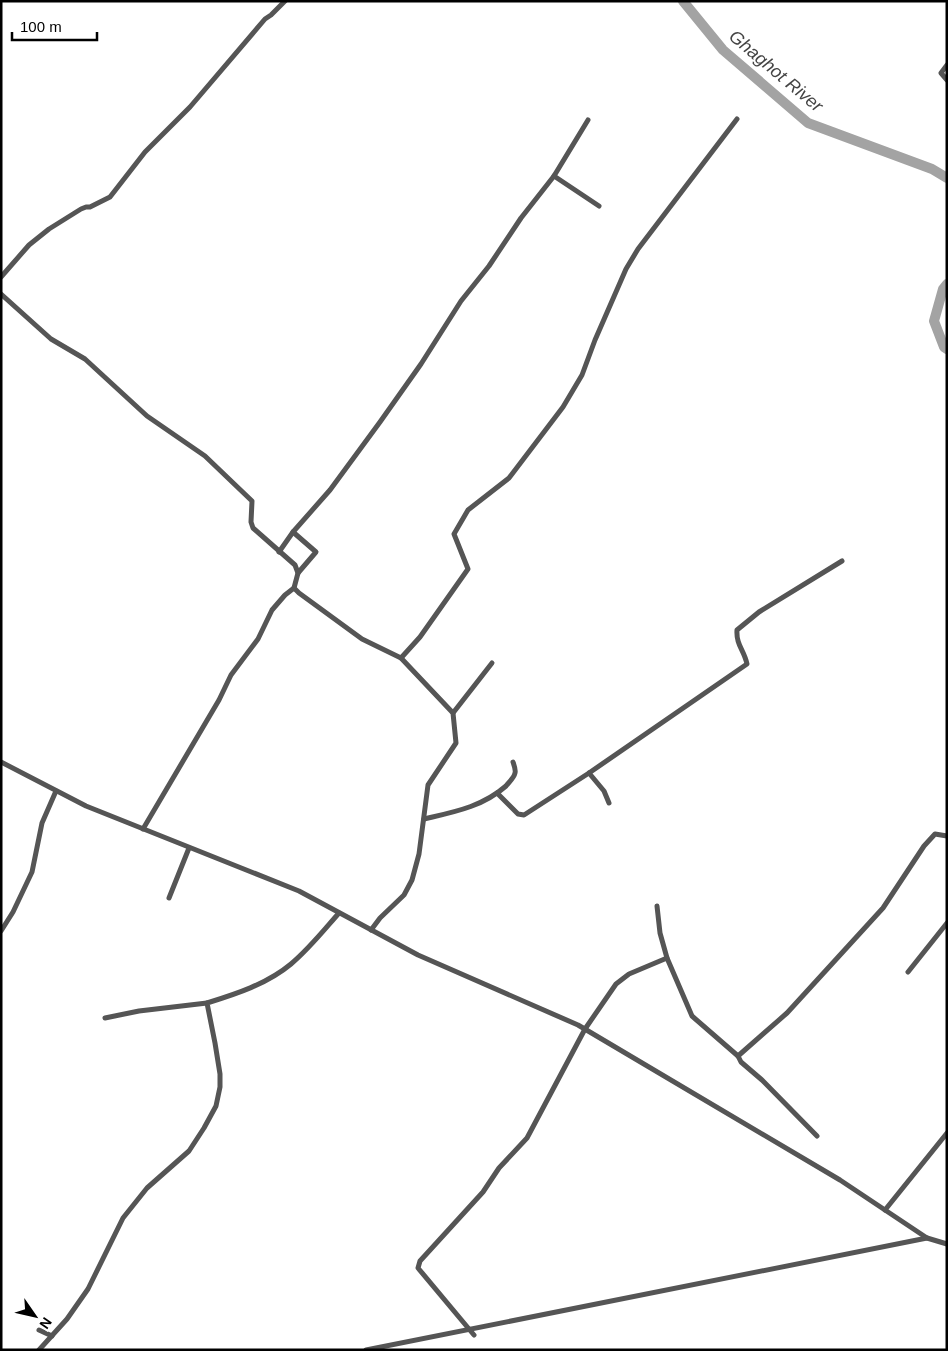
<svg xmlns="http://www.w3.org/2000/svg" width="948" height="1351" viewBox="0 0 948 1351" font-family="Arial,sans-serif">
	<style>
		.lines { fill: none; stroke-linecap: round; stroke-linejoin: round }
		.river { stroke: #a3a3a3; stroke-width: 10 }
		.minor { stroke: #555; stroke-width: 5 }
		.labels { text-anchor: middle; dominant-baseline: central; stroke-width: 5; stroke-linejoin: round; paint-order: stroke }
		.water-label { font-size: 18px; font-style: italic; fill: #444; stroke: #fff }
	</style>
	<rect width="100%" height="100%" fill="#fff"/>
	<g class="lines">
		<g class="river">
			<polyline points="683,1 723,50 808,123 932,169 947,178"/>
			<polyline points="947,284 943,289 934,321 944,347 947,349"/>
		</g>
		<g class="minor">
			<polyline points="947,65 941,73 947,80"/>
			<polyline points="554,176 599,206"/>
			<polyline points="1,277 29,245 49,229 81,209 86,207 90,207 110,197 145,152 190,107 265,19 271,15 285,1"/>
			<polyline points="1,294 51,339 85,359 147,416 205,456 252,501 251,522 253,528 295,565 298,573 294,588 299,593 362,639 401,658 420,637 468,569 454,534 468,510 509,478 563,407 582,375 595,340 626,269 638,249 737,119"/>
			<polyline points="293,532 316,552 298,573"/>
			<polyline points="279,552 293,532 330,490 380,422 421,364 461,301 489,266 521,218 554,176 588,120"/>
			<polyline points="453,713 492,663"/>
			<polyline points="1,762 86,806 299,891 418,955 578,1025 840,1180 927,1238 947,1244"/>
			<polyline points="589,773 604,791 609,803"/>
			<path d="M 497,793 L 518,814 L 524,815 L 589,773 L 747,664 C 744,650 736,645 737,630 L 759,612 L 842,561"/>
			<path d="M 424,819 C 454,812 482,807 506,786 C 509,782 514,778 515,773 C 516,770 514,765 513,762"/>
			<polyline points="143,829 219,700 231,675 258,639 272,610 285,595 294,588"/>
			<polyline points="169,898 189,848"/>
			<polyline points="657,906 660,933 667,958 692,1016 738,1056 741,1062 762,1080 817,1136"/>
			<polyline points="371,930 380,918 404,895 412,880 419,854 428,785 456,743 453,713 401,658"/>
			<polyline points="1,931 13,912 32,872 42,823 56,791"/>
			<polyline points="908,972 947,923"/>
			<polyline points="105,1018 139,1011 207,1003"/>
			<polyline points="738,1056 787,1013 883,908 924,846 935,834 947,836"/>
			<polyline points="885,1210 947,1133"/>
			<polyline points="39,1330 52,1336"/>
			<polyline points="474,1335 418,1268 420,1261 483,1192 499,1168 527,1138 585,1029 616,984 629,974 667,958"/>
			<path d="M 39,1350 L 67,1319 L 88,1289 L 123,1218 L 147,1188 L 189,1151 L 204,1128 L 216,1106 L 220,1087 L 220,1074 L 215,1043 L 207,1003 C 236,994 267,984 291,964 C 309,949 324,930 339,913"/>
			<polyline points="366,1350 927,1238"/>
		</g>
	</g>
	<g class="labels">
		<g class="water-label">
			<text transform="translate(776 71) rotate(40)">Ghaghot River</text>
		</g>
	</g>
	<rect width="948" height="1351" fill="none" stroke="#000000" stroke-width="5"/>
	<g transform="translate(35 1316) rotate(124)" stroke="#ffffff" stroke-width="4" paint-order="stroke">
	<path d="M0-4L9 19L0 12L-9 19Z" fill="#000000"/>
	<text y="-8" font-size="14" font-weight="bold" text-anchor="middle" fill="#000000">N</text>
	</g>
	<path d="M12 32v8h85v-8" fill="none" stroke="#000000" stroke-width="2.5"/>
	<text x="20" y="32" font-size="15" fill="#000000" stroke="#ffffff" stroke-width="4" paint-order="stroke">100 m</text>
</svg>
